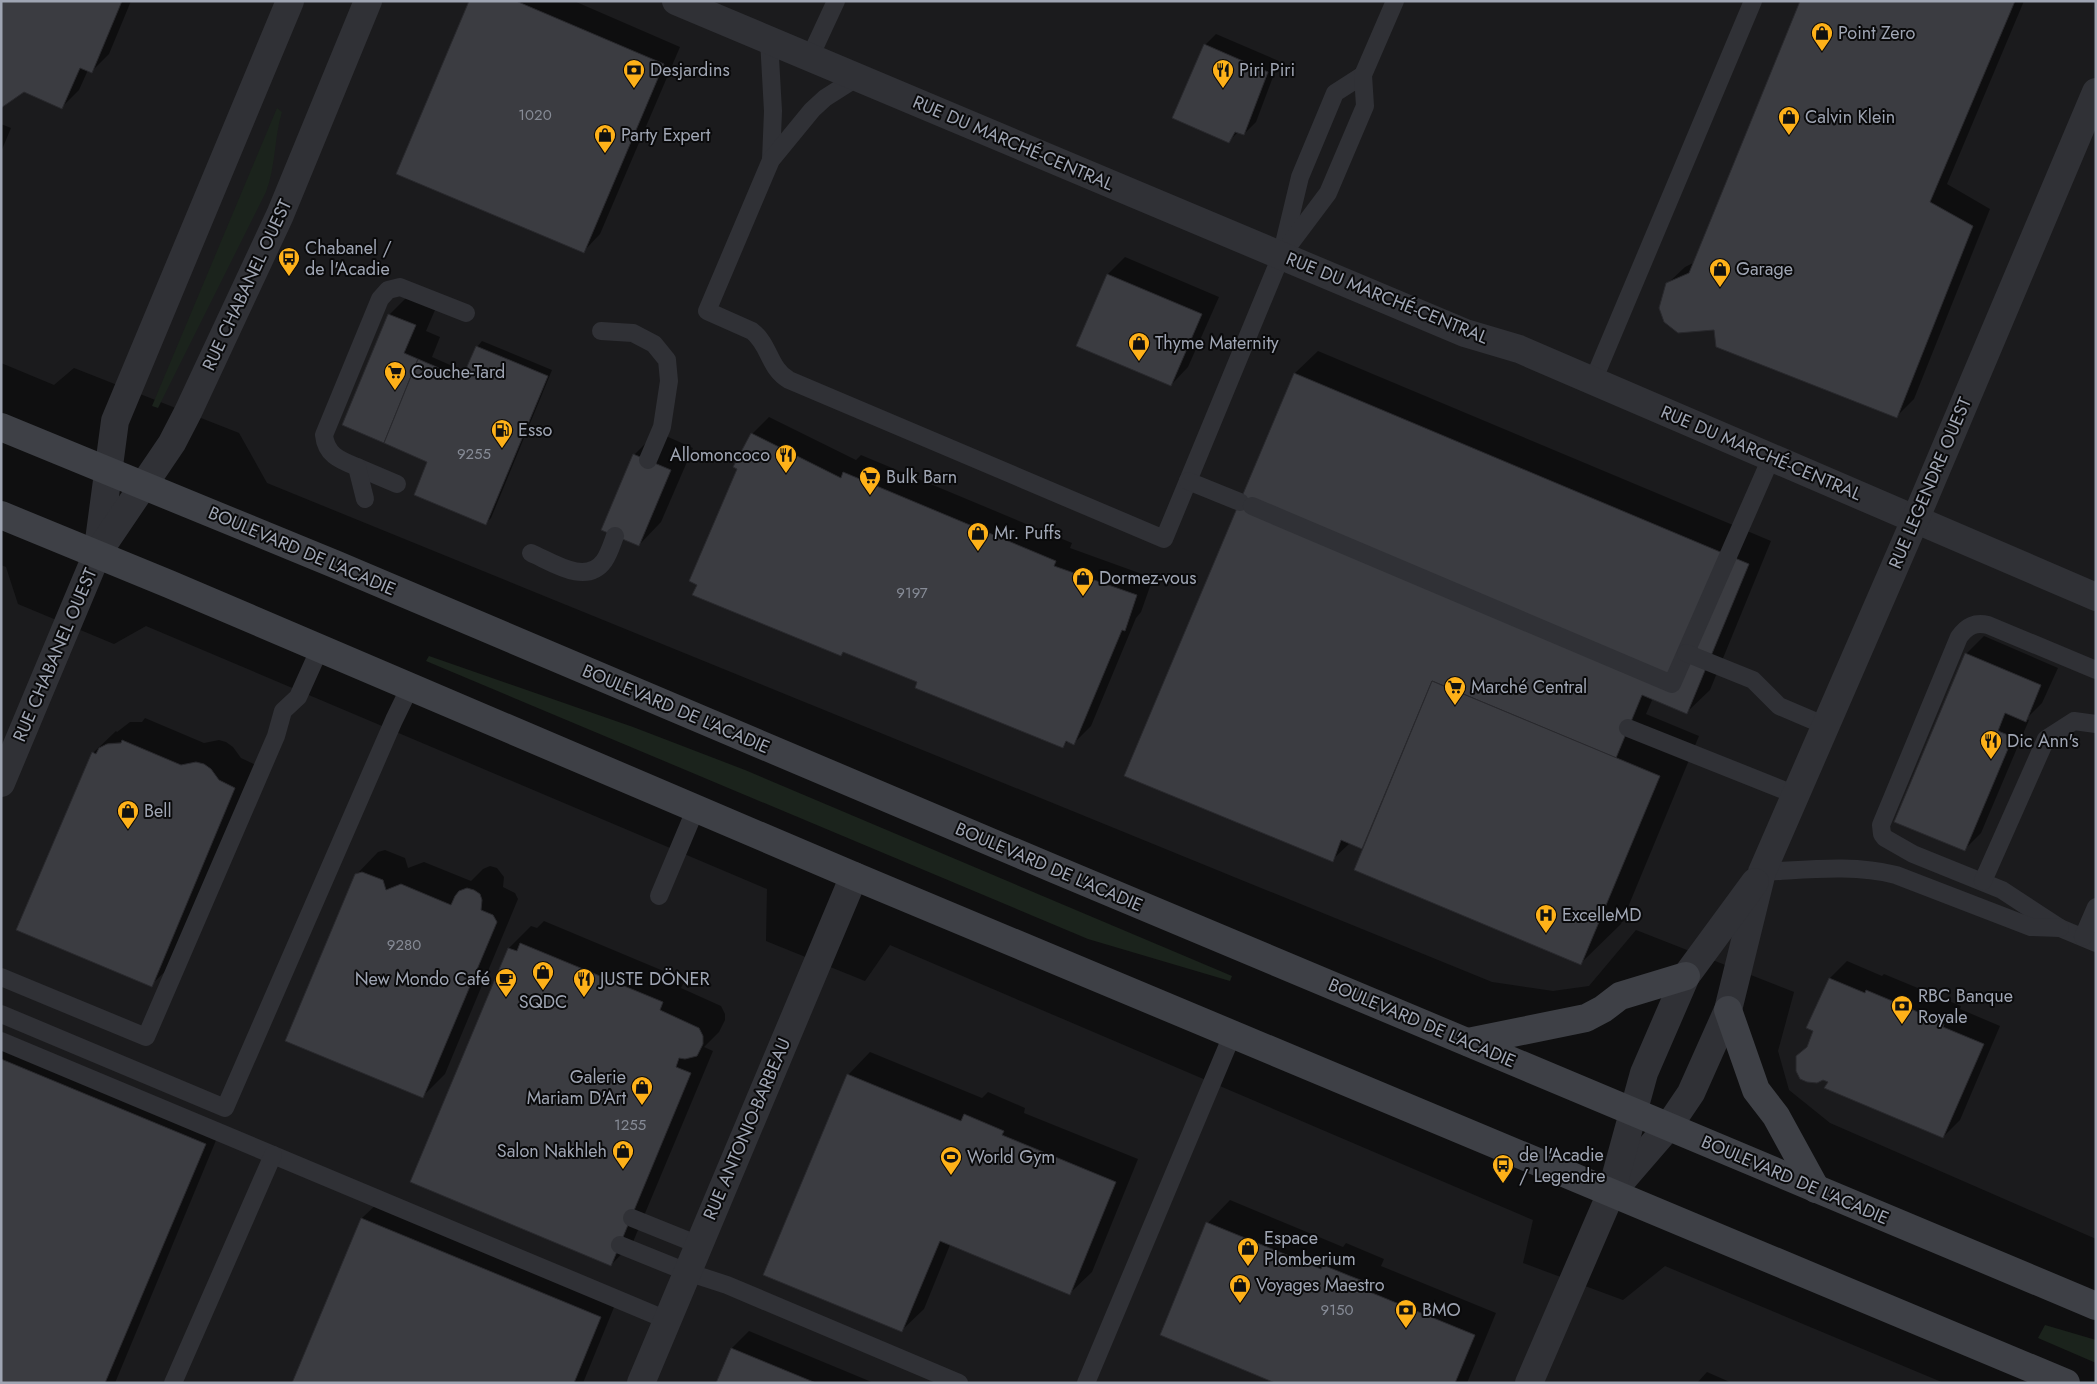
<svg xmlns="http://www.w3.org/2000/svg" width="2097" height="1384" viewBox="0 0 2097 1384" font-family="Jost,sans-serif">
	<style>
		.built { fill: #1b1b1d }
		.green { fill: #1b231c }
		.shadow { fill: #0007; fill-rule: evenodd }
		.building { fill: #3b3c41; stroke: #29292d }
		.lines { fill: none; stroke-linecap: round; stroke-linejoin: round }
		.service { stroke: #303136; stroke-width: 18 }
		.minor { stroke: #303136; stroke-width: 28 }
		.tertiary { stroke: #303136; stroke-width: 28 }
		.secondary { stroke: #3e4046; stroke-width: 28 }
		.labels { text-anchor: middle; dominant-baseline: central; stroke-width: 4; stroke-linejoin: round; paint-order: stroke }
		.number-label { font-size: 15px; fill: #868b96 }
		.poi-label { font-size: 18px; fill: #9fa5b3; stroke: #0a0a0b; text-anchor: start }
		.street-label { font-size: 18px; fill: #9fa5b3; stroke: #0a0a0b }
	</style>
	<rect width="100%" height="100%" fill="#0f0f10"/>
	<g class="built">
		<polygon points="1,1 2096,1 2096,1239 1830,1123 1789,1090 1778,1051 1794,992 1636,930 1589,986 1553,991 1492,982 267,483 239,433 74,368 54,385 1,363"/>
		<polygon points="1,565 6,567 18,604 114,644 146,626 767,889 766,941 865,981 890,945 1533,1220 1523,1263 1623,1300 1665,1266 1944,1383 1,1383"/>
	</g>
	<g class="green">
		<path d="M 277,108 L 282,112 C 274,138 276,166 266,192 L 158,408 L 152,406 Z"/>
		<polygon points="429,656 633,727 745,770 1232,976 1230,981 1088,939 426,661"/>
		<polygon points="2045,1325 2096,1340 2096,1363 2038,1338"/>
	</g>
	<g class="shadow">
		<polygon points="1,1 131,1 109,54 92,71 88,70 79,90 62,107 24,91"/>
		<polygon points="471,1 574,1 680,47 600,234 583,252"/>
		<polygon points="1801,1 2024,1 1947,184 1990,209 1914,399 1896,417 1715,328 1667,284 1685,267 1695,262"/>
		<polygon points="1216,34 1279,61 1256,122 1244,134 1238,132 1229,141 1205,45"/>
		<polygon points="1,124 11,128 1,152"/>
		<polygon points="1125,257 1219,297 1188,367 1171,385 1108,274"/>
		<polygon points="412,292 438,303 426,331 440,337 432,357 466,372 477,347 482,341 552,370 491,518 486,523 429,461 389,315"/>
		<polygon points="1318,351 1771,541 1710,690 1687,712 1653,698 1646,714 1699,736 1621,924 1581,963 1366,843 1362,847 1350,843 1332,860 1125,775 1295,373"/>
		<polygon points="769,417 856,460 861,455 1072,543 1070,548 1153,578 1141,612 1136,618 1091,726 1074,743 1068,741 1063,746 919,681 844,651 841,655 752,434"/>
		<polygon points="657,432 693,448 661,522 639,545 634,455"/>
		<polygon points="1984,636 2058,668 2042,703 2026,719 2029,720 1981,833 1964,850 1966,654"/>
		<path d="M 145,718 L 204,743 L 219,740 L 226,742 L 233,747 L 241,758 L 256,765 L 174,963 L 151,985 L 93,753 L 116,731 L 117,732 L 130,722 L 142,722 ZM 127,742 L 127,744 L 108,745 L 108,743 Z"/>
		<polygon points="385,850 405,858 408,868 424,862 471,881 483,869 490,866 497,868 504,877 503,887 515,893 518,899 445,1074 422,1097 356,875 378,852"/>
		<polygon points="544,921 685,980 681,988 721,1006 725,1014 725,1020 719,1032 704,1047 713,1051 633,1242 611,1265 509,948 531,926 537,928"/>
		<polygon points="1847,961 1882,976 1884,974 1961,1006 1960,1009 2000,1026 1960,1120 1943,1137 1830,1081 1809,1045 1815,1030 1808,1027 1830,978"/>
		<polygon points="1,1035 222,1126 115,1383 1,1383"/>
		<polygon points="870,1052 982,1098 988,1092 1025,1108 1024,1113 1138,1159 1092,1272 1069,1294 950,1245 924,1309 901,1331 848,1075"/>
		<polygon points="1230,1200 1343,1247 1346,1243 1384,1259 1381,1266 1496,1313 1467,1383 1278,1383 1208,1223"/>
		<polygon points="380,1201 617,1300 583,1383 294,1383 362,1218"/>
		<polygon points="749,1331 874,1383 718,1383 732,1348"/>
		<polygon points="1707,1372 1732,1383 1697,1383"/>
	</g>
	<g class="building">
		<polygon points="1,1 122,1 92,73 80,68 62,109 24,92 1,108"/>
		<polygon points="469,1 516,1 664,64 584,253 396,174"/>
		<polygon points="1800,1 2015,1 1930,202 1973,226 1897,418 1716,347 1714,330 1678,333 1664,322 1659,308 1666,283 1689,273"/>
		<polygon points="1204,44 1268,72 1244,135 1235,132 1229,143 1172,118"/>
		<polygon points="1107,274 1202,314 1171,386 1076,346"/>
		<polygon points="388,314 416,325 404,353 418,359 384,443 342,425"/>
		<polygon points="476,346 548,376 486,525 414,495 427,462 384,443 418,359 462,378"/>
		<polygon points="1294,373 1749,564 1687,714 1642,695 1616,758 1432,681 1362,849 1341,840 1333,862 1124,776"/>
		<polygon points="751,433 841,478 843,472 1056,561 1054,566 1137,595 1125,631 1122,630 1074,745 1066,741 1063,748 915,688 917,682 843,652 841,656 692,595 697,585 689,581 737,469 733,467"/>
		<polygon points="633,454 671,470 639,546 601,530"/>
		<polygon points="1965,653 2041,685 2026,722 2005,713 1998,731 2013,737 1965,851 1894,822"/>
		<polygon points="1432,681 1660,776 1581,965 1354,870"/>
		<polygon points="122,740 181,765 196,762 204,764 211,769 219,780 235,788 152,987 16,930 92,752 96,754 99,748 107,744 121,743"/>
		<polygon points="362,872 383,880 386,890 401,884 451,905 455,896 459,891 467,888 474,890 480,894 482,900 481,910 493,915 497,922 423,1098 285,1041 355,874"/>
		<polygon points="520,943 663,1002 660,1010 699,1028 703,1036 703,1044 697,1056 685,1059 679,1058 676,1067 691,1073 611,1266 410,1182 508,948 517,951"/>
		<polygon points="1829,978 1865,993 1866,990 1909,1008 1944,1024 1943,1027 1984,1044 1943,1138 1824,1088 1828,1082 1823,1080 1817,1083 1807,1082 1800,1079 1796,1071 1796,1056 1807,1047 1813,1031 1806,1028"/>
		<polygon points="1,1059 206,1144 105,1383 1,1383"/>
		<polygon points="847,1074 961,1121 964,1114 1004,1131 1002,1135 1116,1182 1070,1295 940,1241 902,1332 763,1275"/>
		<polygon points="361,1218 601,1317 574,1383 292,1383"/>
		<polygon points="1206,1222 1321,1269 1323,1265 1350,1276 1363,1281 1360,1288 1475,1335 1455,1383 1275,1383 1160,1335"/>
		<polygon points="731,1348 816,1383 716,1383"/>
	</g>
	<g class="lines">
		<g class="service">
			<polyline points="769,40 773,111 771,160"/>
			<polyline points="810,57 836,1"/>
			<path d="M 858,77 L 825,98 L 812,110 L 771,160 L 707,311 L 752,331 C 770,345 769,369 789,380 L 1164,539 L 1281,256 L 1300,177 L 1335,93 L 1363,75"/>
			<polyline points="1286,249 1328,193 1365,106 1363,75 1395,1"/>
			<polyline points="601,331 633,333 654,344 667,360 669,381 662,427 648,460"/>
			<polyline points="1593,381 1753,1"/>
			<polyline points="357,467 397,484"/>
			<polyline points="1188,481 1240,502"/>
			<path d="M 365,499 L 357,467 C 340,460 326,455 324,435 L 380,299 L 388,290 L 400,287 L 466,313"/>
			<polyline points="1252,506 1672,684 1771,458"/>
			<path d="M 531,553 C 552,562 586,586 604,561 C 609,554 612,544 615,536"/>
			<polyline points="1686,653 1753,680 1779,706 1826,726"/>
			<path d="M 2096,670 L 1988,625 C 1975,622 1967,626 1959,637 L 1881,825 L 1882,834 L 1885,838 L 1913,854 L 2002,890 L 2060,928 L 2096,943"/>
			<polyline points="1628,728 1796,795"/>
			<path d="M 1762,872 C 1807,870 1852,864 1896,875 L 2031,927 L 2060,928"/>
			<polyline points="1983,881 2046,739 2074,721 2096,724"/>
			<polyline points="659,896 696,808"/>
			<polyline points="2083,937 2096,907"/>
			<polyline points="1,977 146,1037 276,736 283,711 298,697 320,648"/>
			<polyline points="1,1014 225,1108 394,720 410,687"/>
			<polyline points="1,1041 667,1320"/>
			<polyline points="632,1218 699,1245"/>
			<polyline points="620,1245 687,1272 727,1285 959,1383"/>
			<polyline points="173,1383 273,1155"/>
			<polyline points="1086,1383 1233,1033"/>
		</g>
		<g class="minor">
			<polyline points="676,1 1465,333 1519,349 2096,597"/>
			<polyline points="1,783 97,554"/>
			<polyline points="1611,1193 1668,1127 1691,1093 1728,1010 1762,872 1915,520 2096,92"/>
			<polyline points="641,1383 854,876"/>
			<polyline points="1529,1383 1611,1193 1644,1073 1686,976 1755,882"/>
		</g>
		<g class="tertiary">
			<polyline points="98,548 115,421 290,1"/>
			<polyline points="97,554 172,443 188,412 280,215 368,1"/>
		</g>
		<g class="secondary">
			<polyline points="1,427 337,565 1052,868 2096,1306"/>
			<polyline points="1,515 169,584 854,876 2066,1383"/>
			<polyline points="1728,1010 1756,1090 1776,1116 1816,1189"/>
			<polyline points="1468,1042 1586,1018 1603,1009 1620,996 1686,976"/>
		</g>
	</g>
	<defs>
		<g id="shop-pin" transform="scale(1.125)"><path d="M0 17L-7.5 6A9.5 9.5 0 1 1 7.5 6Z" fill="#feb119" stroke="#0a0a0b"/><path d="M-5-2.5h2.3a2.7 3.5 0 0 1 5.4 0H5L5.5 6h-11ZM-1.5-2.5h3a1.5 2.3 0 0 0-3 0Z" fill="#111"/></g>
		<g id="bank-pin" transform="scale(1.125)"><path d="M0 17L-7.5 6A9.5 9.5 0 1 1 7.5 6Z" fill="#feb119" stroke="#0a0a0b"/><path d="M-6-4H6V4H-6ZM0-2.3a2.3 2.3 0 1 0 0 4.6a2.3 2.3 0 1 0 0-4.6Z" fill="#111"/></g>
		<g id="restaurant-pin" transform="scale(1.125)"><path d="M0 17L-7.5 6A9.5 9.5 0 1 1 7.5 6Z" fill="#feb119" stroke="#0a0a0b"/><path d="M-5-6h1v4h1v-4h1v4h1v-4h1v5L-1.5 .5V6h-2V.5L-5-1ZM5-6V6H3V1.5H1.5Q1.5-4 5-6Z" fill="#111"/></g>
		<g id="bus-pin" transform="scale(1.125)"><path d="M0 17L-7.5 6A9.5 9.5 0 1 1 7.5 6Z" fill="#feb119" stroke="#0a0a0b"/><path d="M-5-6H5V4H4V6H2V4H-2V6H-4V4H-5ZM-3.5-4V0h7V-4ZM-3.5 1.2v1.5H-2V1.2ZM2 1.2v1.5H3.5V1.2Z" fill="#111"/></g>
		<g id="supermarket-pin" transform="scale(1.125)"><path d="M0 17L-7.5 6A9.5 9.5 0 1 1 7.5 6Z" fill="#feb119" stroke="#0a0a0b"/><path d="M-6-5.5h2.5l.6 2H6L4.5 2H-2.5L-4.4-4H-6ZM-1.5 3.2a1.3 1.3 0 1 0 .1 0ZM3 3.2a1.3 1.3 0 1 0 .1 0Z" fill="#111"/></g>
		<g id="fuel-pin" transform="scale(1.125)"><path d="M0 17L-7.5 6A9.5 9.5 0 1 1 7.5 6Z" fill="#feb119" stroke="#0a0a0b"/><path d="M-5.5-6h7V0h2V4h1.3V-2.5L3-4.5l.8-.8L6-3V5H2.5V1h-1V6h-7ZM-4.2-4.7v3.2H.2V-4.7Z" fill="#111"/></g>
		<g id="hospital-pin" transform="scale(1.125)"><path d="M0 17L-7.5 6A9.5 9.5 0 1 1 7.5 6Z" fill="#feb119" stroke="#0a0a0b"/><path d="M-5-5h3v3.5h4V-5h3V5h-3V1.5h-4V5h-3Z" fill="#111"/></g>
		<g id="cafe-pin" transform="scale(1.125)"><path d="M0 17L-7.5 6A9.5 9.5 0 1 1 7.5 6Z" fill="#feb119" stroke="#0a0a0b"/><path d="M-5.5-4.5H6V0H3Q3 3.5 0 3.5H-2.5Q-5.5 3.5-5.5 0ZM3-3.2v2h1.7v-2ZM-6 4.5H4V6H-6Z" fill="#111"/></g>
		<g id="stadium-pin" transform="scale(1.125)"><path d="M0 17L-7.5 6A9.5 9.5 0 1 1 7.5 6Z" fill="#feb119" stroke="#0a0a0b"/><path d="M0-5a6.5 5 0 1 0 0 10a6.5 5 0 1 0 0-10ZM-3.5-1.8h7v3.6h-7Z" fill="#111"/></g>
	</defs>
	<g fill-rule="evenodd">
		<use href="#shop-pin" x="1822" y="33"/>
		<use href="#bank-pin" x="634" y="70"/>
		<use href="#restaurant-pin" x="1223" y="70"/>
		<use href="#shop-pin" x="1789" y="117"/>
		<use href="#shop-pin" x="605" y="135"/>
		<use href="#bus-pin" x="289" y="258"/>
		<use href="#shop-pin" x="1720" y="269"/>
		<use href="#shop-pin" x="1139" y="343"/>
		<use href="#supermarket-pin" x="395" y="372"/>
		<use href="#fuel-pin" x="502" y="430"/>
		<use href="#restaurant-pin" x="786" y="455"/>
		<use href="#supermarket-pin" x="870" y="477"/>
		<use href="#shop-pin" x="978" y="533"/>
		<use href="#shop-pin" x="1083" y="578"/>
		<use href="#supermarket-pin" x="1455" y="687"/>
		<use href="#restaurant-pin" x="1991" y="741"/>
		<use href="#shop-pin" x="128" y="811"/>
		<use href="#hospital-pin" x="1546" y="915"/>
		<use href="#shop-pin" x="543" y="972"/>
		<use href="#cafe-pin" x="506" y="979"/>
		<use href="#restaurant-pin" x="584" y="979"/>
		<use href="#bank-pin" x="1902" y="1006"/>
		<use href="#shop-pin" x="642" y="1087"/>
		<use href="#shop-pin" x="623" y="1151"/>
		<use href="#stadium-pin" x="951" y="1157"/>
		<use href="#bus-pin" x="1503" y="1165"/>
		<use href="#shop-pin" x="1248" y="1248"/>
		<use href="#shop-pin" x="1240" y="1285"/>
		<use href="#bank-pin" x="1406" y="1310"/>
	</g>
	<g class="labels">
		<g class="number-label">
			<text x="535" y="115">1020</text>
			<text x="474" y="454">9255</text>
			<text x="912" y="593">9197</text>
			<text x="404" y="945">9280</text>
			<text x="630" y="1125">1255</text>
			<text x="1337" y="1310">9150</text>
		</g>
		<g class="poi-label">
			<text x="1838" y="33">Point Zero</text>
			<text x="650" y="70">Desjardins</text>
			<text x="1239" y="70">Piri Piri</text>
			<text x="1805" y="117">Calvin Klein</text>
			<text x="621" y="135">Party Expert</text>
			<text x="305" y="248">Chabanel /<tspan x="305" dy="21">de l'Acadie</tspan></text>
			<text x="1736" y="269">Garage</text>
			<text x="1155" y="343">Thyme Maternity</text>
			<text x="411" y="372">Couche-Tard</text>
			<text x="518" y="430">Esso</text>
			<text x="770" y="455" text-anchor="end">Allomoncoco</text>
			<text x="886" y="477">Bulk Barn</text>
			<text x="994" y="533">Mr. Puffs</text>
			<text x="1099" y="578">Dormez-vous</text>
			<text x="1471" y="687">Marché Central</text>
			<text x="2007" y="741">Dic Ann's</text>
			<text x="144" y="811">Bell</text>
			<text x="1562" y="915">ExcelleMD</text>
			<text x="490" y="979" text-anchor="end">New Mondo Café</text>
			<text x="600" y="979">JUSTE DÖNER</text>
			<text x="1918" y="996">RBC Banque<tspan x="1918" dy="21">Royale</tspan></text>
			<text x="543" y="1002" text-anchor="middle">SQDC</text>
			<text x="626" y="1077" text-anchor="end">Galerie<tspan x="626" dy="21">Mariam D'Art</tspan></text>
			<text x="607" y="1151" text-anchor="end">Salon Nakhleh</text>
			<text x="1519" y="1155">de l'Acadie<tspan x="1519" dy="21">/ Legendre</tspan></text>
			<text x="967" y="1157">World Gym</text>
			<text x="1264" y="1238">Espace<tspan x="1264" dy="21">Plomberium</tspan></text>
			<text x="1256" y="1285">Voyages Maestro</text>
			<text x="1422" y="1310">BMO</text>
		</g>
		<g class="street-label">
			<text transform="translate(1013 143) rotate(23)">RUE DU MARCHÉ-CENTRAL</text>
			<text transform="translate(247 285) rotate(-65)">RUE CHABANEL OUEST</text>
			<text transform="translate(1387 298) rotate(22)">RUE DU MARCHÉ-CENTRAL</text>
			<text transform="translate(1761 453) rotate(23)">RUE DU MARCHÉ-CENTRAL</text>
			<text transform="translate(1930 483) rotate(-67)">RUE LEGENDRE OUEST</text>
			<text transform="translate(302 551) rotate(23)">BOULEVARD DE L'ACADIE</text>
			<text transform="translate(55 655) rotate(-67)">RUE CHABANEL OUEST</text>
			<text transform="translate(676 709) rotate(23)">BOULEVARD DE L'ACADIE</text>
			<text transform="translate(1049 867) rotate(23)">BOULEVARD DE L'ACADIE</text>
			<text transform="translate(1422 1023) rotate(23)">BOULEVARD DE L'ACADIE</text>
			<text transform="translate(747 1129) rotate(-67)">RUE ANTONIO-BARBEAU</text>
			<text transform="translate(1795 1180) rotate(23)">BOULEVARD DE L'ACADIE</text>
		</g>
	</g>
	<rect width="2097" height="1384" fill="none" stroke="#9fa5b3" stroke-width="5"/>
</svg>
